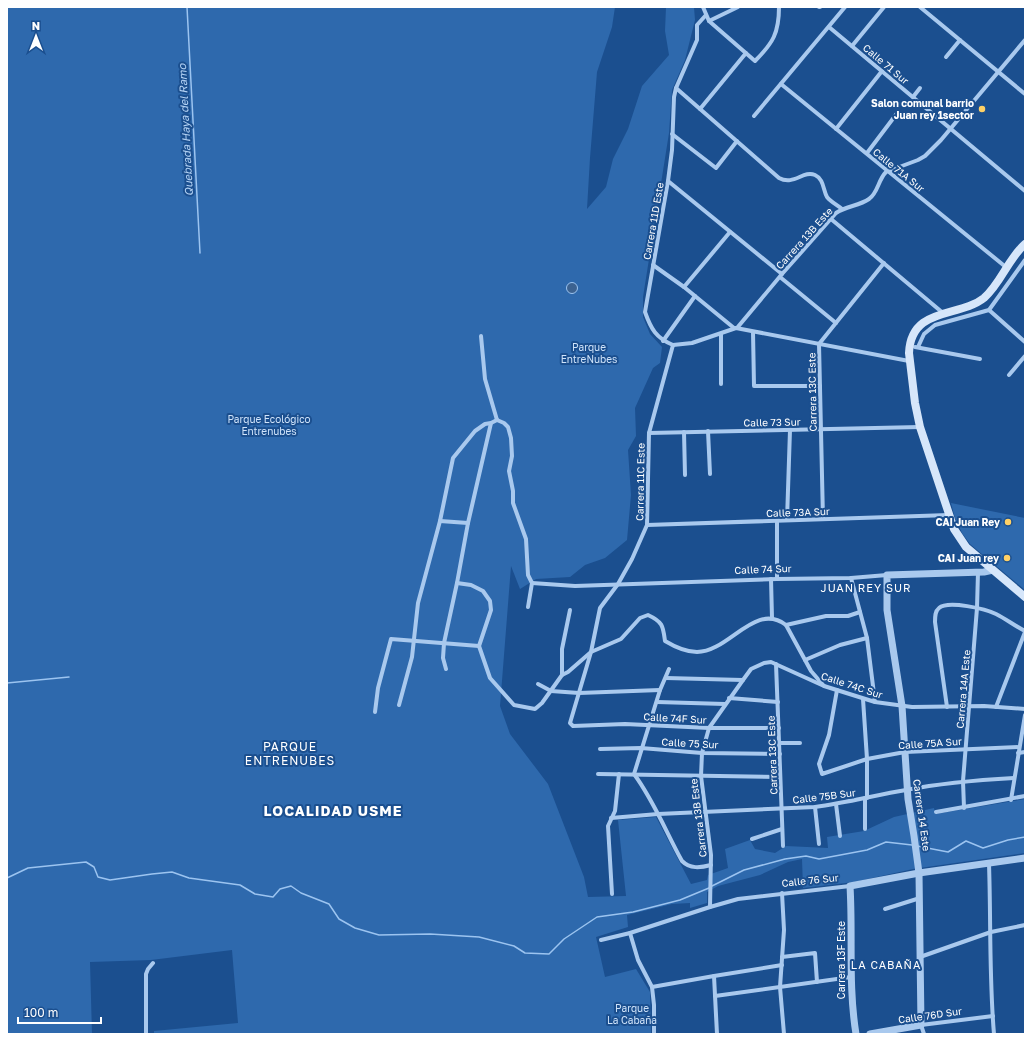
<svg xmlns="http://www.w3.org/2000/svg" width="1032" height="1041" viewBox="0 0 1032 1041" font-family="'Golos Text',sans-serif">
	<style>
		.green { fill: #2e69ad }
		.water { fill: #3c6290; stroke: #9cc4f0 }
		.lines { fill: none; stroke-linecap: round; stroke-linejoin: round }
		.stream { stroke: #9cc4f0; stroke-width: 1.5 }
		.minor { stroke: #a9c9ee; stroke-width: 4 }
		.tertiary { stroke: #a9c9ee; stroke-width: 7 }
		.secondary { stroke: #d6e6fa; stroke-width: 8 }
		.poi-dot { fill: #ffd166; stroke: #1b4f8f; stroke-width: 1.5 }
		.labels { text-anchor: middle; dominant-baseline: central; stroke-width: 4; stroke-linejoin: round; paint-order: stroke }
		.street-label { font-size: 10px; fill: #fff; stroke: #1b4f8f }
		.poi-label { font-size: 10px; font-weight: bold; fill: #fff; stroke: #1b4f8f; text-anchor: end }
		.park-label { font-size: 10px; fill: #cfe3fa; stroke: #1b4f8f }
		.water-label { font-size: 11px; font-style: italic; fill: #b5d3f5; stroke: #1b4f8f }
		.neighbourhood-label { font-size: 11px; letter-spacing: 1px; fill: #fff; stroke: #1b4f8f }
		.quarter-label { font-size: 12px; letter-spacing: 1px; fill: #fff; stroke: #1b4f8f }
		.district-label { font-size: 14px; font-weight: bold; letter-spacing: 1px; fill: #fff; stroke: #1b4f8f }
	</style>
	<rect width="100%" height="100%" fill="#1b4f8f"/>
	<g class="green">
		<polygon points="7,7 615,7 612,27 597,72 590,158 587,209 606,187 613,159 628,129 642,86 669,55 665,31 666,7 694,7 695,20 685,60 672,90 669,133 643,297 643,317 650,334 662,347 660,363 653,368 635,408 636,436 628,450 631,495 627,540 605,558 585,565 570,577 536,579 520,589 511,566 500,706 510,734 548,784 584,877 588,897 626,896 618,820 656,817 691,884 707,880 708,875 728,868 725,849 750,840 755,849 775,853 786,846 828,848 827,837 864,831 894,817 934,808 935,814 1025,799 1025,853 913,869 854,882 803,888 802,859 788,862 760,875 718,886 707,892 707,903 690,908 690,903 672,904 627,915 628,927 596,937 605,977 636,969 650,992 651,1034 154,1034 154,1031 238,1023 232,950 151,960 90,962 92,1034 7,1034"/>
		<polygon points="951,503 1025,518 1025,590 970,544 962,533 955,518"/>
	</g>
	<circle class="water" cx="572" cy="288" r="5.5"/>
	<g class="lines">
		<g class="stream">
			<polyline points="187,7 200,253"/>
			<polyline points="7,683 69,677"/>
			<polyline points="917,846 948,852 966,841 983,848 1008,840 1025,837"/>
			<polyline points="7,878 28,868 86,862 94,867 98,877 110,880 152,874 172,872 189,878 240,885 255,894 273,897 280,889 291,886 301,893 329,904 339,919 355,928 379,935 430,934 479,937 514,946 525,953 549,954 564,939 597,917 633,912 680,900 709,888"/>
			<polyline points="712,886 744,870 785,859 806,856 819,859 867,850 886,842 912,845"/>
		</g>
		<g class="minor">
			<path d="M 703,7 L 709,21 L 755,61 C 773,43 779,33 779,7"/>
			<polyline points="819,7 820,7"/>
			<polyline points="920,7 1025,94"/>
			<polyline points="709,21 738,7"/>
			<polyline points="829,27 1025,191"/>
			<polyline points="852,46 884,7"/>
			<polyline points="946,57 960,40"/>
			<polyline points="781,84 1007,268"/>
			<path d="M 676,88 L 779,178 C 794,186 803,170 815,175 C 824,179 823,190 827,197 C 831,202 837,205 842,209"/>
			<polyline points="913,97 920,88"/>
			<polyline points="700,109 746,53"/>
			<polyline points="754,116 845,7"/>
			<polyline points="836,129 882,71"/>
			<polyline points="672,134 716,168 737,141"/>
			<polyline points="867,153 898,112"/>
			<polyline points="668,181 782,274"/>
			<polyline points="831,219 943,313"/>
			<polyline points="653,265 684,287 734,328"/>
			<polyline points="780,277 836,323"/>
			<polyline points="684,287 730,232"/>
			<polyline points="989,310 1025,342"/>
			<path d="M 737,328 L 782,274 L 836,213 C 846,206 859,206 869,199 C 878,193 878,180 886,172 L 918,160 L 925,156 L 941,140 L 1025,40"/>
			<polyline points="753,332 754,386 820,386"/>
			<polyline points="481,336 485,379 497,420"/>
			<polyline points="663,341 695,296"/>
			<polyline points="673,345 649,433 647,525 632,559 618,584 600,608 591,652 570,723 573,726 625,724 709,728 779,728"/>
			<path d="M 673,345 C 656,338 651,329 645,312 L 668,181 L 672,150 L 674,97 L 676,88 L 697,40 L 697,25 L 706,15"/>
			<polyline points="673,345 692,343 736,328 909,361"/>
			<polyline points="915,347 980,359"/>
			<polyline points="918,347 924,334 935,325 989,310 1025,260"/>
			<polyline points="1009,375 1025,356"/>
			<polyline points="721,384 721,334"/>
			<polyline points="497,420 504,423 508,427 511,438 512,456 509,471 513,491 513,503 526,539 528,575 532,583 528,607"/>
			<polyline points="708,431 710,474"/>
			<polyline points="684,432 685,475"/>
			<polyline points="649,433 920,427"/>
			<polyline points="823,519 819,344 884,263"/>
			<polyline points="787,520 790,430"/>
			<polyline points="440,521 468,523"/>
			<polyline points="777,521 777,579"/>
			<polyline points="647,525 949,515"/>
			<polyline points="851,578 867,638 875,702"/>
			<polyline points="771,579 772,618"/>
			<path d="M 457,583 L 471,585 L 483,591 L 490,601 L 491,610 L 479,646 L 490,678 L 514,705 L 535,709 L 542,703 L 562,675 L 568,672 L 591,652 L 621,639 L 640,618 L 648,615 C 663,622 663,626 665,641 C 675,647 685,652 697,652 C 729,652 755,601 786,625 L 811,671 L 824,686"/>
			<polyline points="532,583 575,586 777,579 851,578 887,575"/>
			<polyline points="786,625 826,616 848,616 860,612"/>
			<polyline points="805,660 840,645 867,638"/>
			<polyline points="776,664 783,846"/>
			<polyline points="446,669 443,658 444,643 457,583 468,523 491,423"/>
			<path d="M 669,669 L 660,690 L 634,774 C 654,801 666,832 682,861 C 690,869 700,868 711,865"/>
			<polyline points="562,675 562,649 570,610"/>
			<polyline points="666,678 743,680"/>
			<polyline points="538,684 551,691 579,693 660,690"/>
			<polyline points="837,690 829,735 819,764 822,774 867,759 905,752 1019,747"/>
			<polyline points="729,698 778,702"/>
			<polyline points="863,699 867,759 867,798"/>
			<polyline points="657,702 725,704"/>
			<polyline points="399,705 412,657 418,603 440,521 453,458 475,431 485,424 491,423 497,420"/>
			<path d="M 947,707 L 935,622 C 935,617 935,611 939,608 C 948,600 986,609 996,614 C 1006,619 1015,626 1025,631"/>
			<polyline points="996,707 1025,632"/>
			<polyline points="375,712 378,688 391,639 479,646"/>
			<polyline points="779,743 800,743"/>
			<polyline points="600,749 641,748 702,753 780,754"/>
			<polyline points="1018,753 1025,752"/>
			<polyline points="598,774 780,777"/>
			<polyline points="865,798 865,829"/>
			<polyline points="1011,800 1025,715"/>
			<polyline points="836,804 840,836"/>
			<polyline points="815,807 819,844"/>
			<polyline points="964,808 963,781 977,608 978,572"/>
			<polyline points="936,812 1025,796"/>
			<path d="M 611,818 L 658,814 L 815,807 C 846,803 876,795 906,790 C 942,783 978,780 1014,778"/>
			<polyline points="752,839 782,829"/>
			<path d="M 989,864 C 991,921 989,977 994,1034"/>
			<polyline points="782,893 784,930 780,987 784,1034"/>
			<polyline points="612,894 608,826 615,811 619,774"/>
			<polyline points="710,907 711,855 701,776 702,753 709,728 743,680 751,669 764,663 771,662 824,686 875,702 912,707 984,706 1025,709"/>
			<polyline points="885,909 920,898"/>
			<polyline points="630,933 638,960 652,987 654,1005 654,1034"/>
			<polyline points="601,940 630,933 710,907 738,899 850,886"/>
			<polyline points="782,957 815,953 817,982"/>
			<polyline points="920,957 991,932 1025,925"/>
			<polyline points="714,976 717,1034"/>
			<polyline points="652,987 714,976 782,965"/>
			<polyline points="715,996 851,977"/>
			<polyline points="146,1034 146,974 148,969 153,963"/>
			<polyline points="924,1034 921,1025 993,1016"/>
		</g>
		<g class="tertiary">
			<path d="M 856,1034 C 848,985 853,935 850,886 L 919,873 L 1025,858"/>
			<polyline points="870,1034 921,1025 919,873 914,836 908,799 902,706 887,610 887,575 984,572 993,570"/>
		</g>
		<path class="secondary" d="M 1025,244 C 1008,259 1001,283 984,298 C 959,318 911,306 909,353 L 915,403 L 920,427 L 954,529 L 966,547 L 1025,597"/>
	</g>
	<g class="poi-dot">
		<circle cx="982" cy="109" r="4"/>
		<circle cx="1008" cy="522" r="4"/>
		<circle cx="1007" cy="558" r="4"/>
	</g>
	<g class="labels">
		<g class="street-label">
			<text transform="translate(886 64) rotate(40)">Calle 71 Sur</text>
			<text transform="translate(899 170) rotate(39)">Calle 71A Sur</text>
			<text transform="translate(653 221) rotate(-80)">Carrera 11D Este</text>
			<text transform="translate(804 238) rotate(-48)">Carrera 13B Este</text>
			<text transform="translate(812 392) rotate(-91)">Carrera 13C Este</text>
			<text transform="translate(772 422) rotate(-1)">Calle 73 Sur</text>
			<text transform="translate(640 482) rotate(-89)">Carrera 11C Este</text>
			<text transform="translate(798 512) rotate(-2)">Calle 73A Sur</text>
			<text transform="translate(763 569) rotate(-2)">Calle 74 Sur</text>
			<text transform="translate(852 685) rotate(18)">Calle 74C Sur</text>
			<text transform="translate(963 689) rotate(-85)">Carrera 14A Este</text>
			<text transform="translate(675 718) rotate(3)">Calle 74F Sur</text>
			<text transform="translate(690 743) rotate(3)">Calle 75 Sur</text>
			<text transform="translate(930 743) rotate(-4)">Calle 75A Sur</text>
			<text transform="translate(772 755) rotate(-92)">Carrera 13C Este</text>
			<text transform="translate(824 796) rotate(-7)">Calle 75B Sur</text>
			<text transform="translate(922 815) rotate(82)">Carrera 14 Este</text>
			<text transform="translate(698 818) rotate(-97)">Carrera 13B Este</text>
			<text transform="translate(810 880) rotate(-6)">Calle 76 Sur</text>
			<text transform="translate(841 960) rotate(-90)">Carrera 13F Este</text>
			<text transform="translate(930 1015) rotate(-8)">Calle 76D Sur</text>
		</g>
		<g class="poi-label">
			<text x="974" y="103">Salon comunal barrio<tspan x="974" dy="12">Juan rey 1sector</tspan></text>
			<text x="1000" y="522">CAI Juan Rey</text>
			<text x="999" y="558">CAI Juan rey</text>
		</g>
		<g class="park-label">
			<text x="589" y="347">Parque<tspan x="589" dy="12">EntreNubes</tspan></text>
			<text x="269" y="419">Parque Ecológico<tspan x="269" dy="12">Entrenubes</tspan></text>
			<text x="632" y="1008">Parque<tspan x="632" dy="12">La Cabaña</tspan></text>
		</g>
		<g class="water-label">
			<text transform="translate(185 130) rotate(-93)">Quebrada Haya del Ramo</text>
		</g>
		<g class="neighbourhood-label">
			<text x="866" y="587">JUAN REY SUR</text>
			<text x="886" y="964">LA CABAÑA</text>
		</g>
		<g class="quarter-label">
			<text x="290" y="746">PARQUE<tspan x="290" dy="14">ENTRENUBES</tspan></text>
		</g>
		<g class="district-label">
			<text x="333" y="810">LOCALIDAD USME</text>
		</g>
	</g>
	<rect width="1032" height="1041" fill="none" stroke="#ffffff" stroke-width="16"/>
	<g transform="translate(36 36)" stroke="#1b4f8f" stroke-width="3" paint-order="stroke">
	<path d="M0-3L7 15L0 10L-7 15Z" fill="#ffffff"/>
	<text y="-6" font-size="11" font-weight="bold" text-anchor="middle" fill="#ffffff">N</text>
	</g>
	<path d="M18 1017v6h83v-6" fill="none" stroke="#ffffff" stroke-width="2"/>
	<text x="24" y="1017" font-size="12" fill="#ffffff" stroke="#1b4f8f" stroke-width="3" paint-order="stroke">100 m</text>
</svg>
